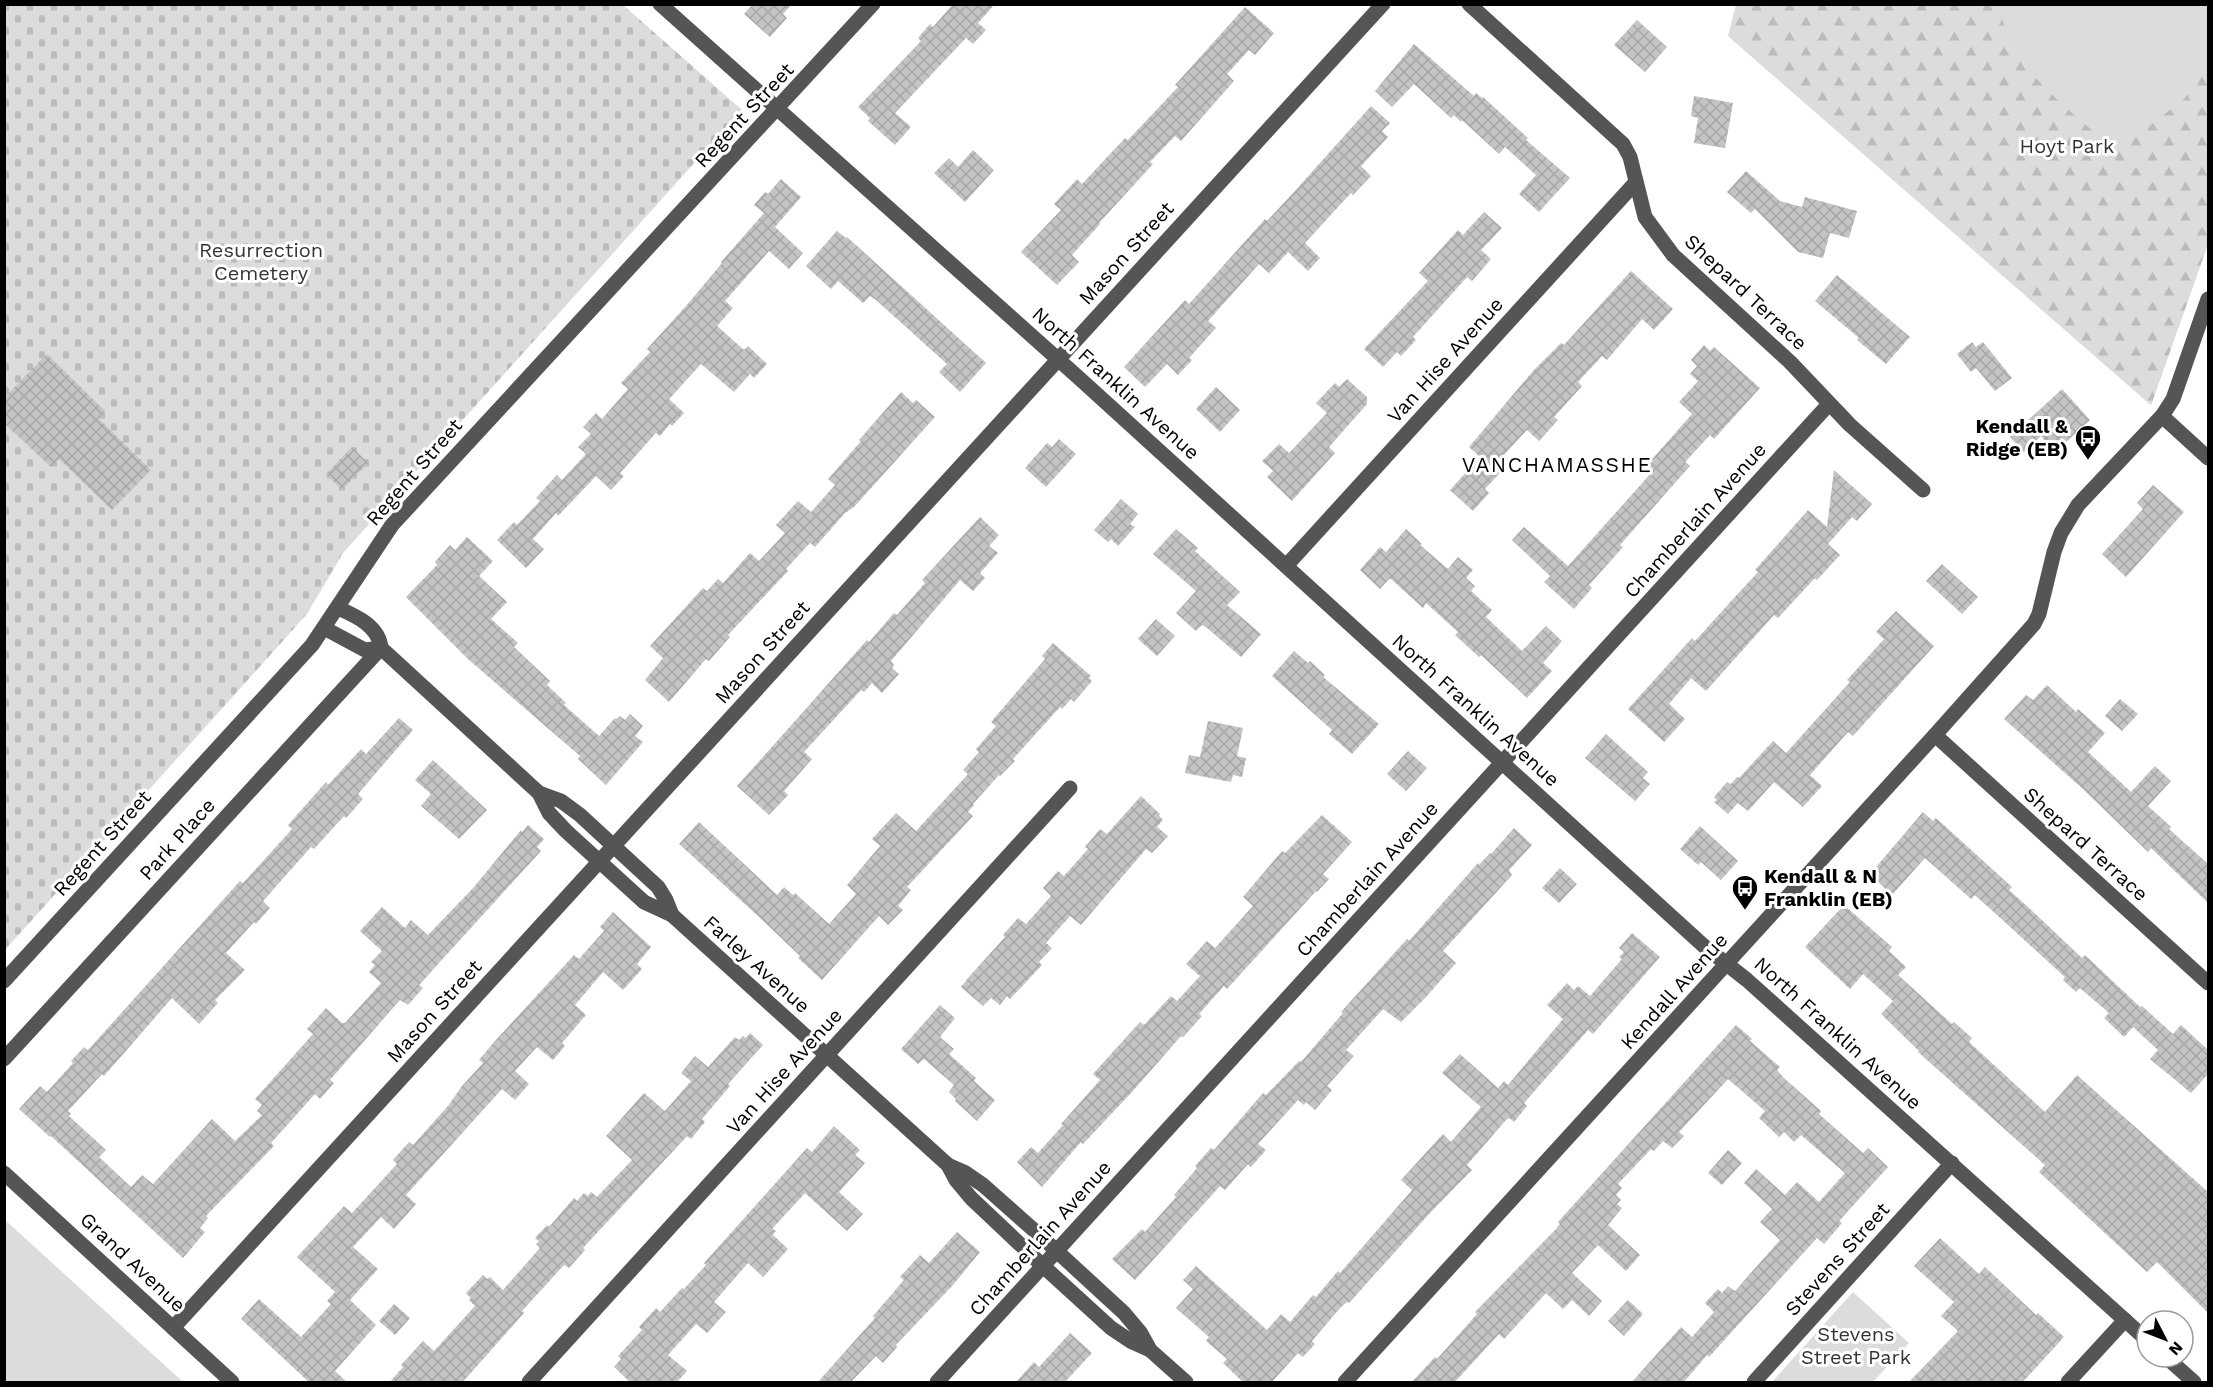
<svg xmlns="http://www.w3.org/2000/svg" width="2213" height="1387" viewBox="0 0 2213 1387" font-family="'Work Sans',sans-serif">
	<style>
		.green { fill: #dcdcdc }
		.forest { fill: url(#forest-firs) }
		.cemetery { fill: url(#cemetery-stones) }
		.building { fill: url(#building-cross-hatch) }
		.lines { fill: none; stroke-linecap: round; stroke-linejoin: round }
		.minor { stroke: #555; stroke-width: 15 }
		.labels { text-anchor: middle; dominant-baseline: central; stroke-width: 6; stroke-linejoin: round; paint-order: stroke }
		.street-label { font-size: 20px; fill: #000; stroke: #fff }
		.park-label { font-size: 20px; fill: #333; stroke: #fff }
		.poi-label { font-size: 20px; font-weight: bold; fill: #000; stroke: #fff; text-anchor: end }
		.neighbourhood-label { font-size: 21px; letter-spacing: 1.5px; fill: #000; stroke: #fff }
	</style>
	<defs>
		<pattern id="forest-firs" width="22" height="20" patternUnits="userSpaceOnUse" patternTransform="scale(1.5)"><rect width="22" height="20" fill="#dcdcdc"/><path d="M5 1l3.5 6h-7zM16 11l3.5 6h-7z" fill="#bbb"/></pattern>
		<pattern id="cemetery-stones" width="16" height="16" patternUnits="userSpaceOnUse" patternTransform="scale(1.5)"><rect width="16" height="16" fill="#dcdcdc"/><path d="M2 7V4a2 2 0 0 1 4 0v3zM10 15v-3a2 2 0 0 1 4 0v3z" fill="#bbb"/></pattern>
		<pattern id="building-cross-hatch" width="8" height="8" patternUnits="userSpaceOnUse" patternTransform="scale(1.5)"><rect width="8" height="8" fill="#c4c4c4"/><path d="M0 0l8 8M0 8l8-8" fill="none" stroke="#a7a7a7"/></pattern>
	</defs>
	<rect width="100%" height="100%" fill="#fff"/>
	<g class="green">
		<polygon points="1740,5 2208,5 2208,244 2151,405 1728,36"/>
		<polygon points="4,1220 5,1220 183,1382 5,1382"/>
		<polygon points="1853,1292 1909,1343 1873,1382 1772,1382"/>
	</g>
	<path class="forest" d="M 1736,5 L 1999,5 C 2008,62 2057,100 2099,136 L 2143,131 L 2184,99 L 2208,66 L 2208,244 L 2151,405 L 1728,36 Z"/>
	<polygon class="cemetery" points="5,5 623,5 742,110 343,553 307,614 5,950"/>
	<g class="building">
		<polygon points="753,4 792,4 783,14 787,18 770,37 744,14"/>
		<polygon points="953,4 995,4 978,23 986,30 973,44 966,38 895,113 911,127 895,145 868,121 870,118 858,107 921,41 918,38 930,24 933,27"/>
		<polygon points="1245,7 1274,33 1255,55 1249,50 1227,74 1234,81 1181,141 1175,136 1150,162 1153,164 1099,223 1100,224 1072,255 1079,262 1057,285 1021,252 1061,210 1054,204 1077,179 1082,184 1125,138 1128,140 1178,87 1175,85"/>
		<polygon points="1637,20 1667,47 1645,72 1614,45"/>
		<polygon points="1414,44 1474,96 1476,93 1482,98 1483,97 1528,138 1526,140 1570,178 1539,212 1519,194 1536,175 1505,147 1499,154 1462,120 1461,122 1454,115 1451,118 1414,84 1392,107 1375,91"/>
		<polygon points="1694,96 1733,103 1725,148 1694,143 1698,118 1691,116"/>
		<polygon points="1371,106 1390,123 1382,131 1388,137 1361,166 1371,176 1353,195 1351,193 1305,243 1320,258 1308,271 1288,252 1269,273 1259,264 1208,321 1216,328 1189,358 1192,360 1178,375 1167,364 1145,387 1124,367 1185,300 1189,304 1265,219 1267,221 1294,192"/>
		<polygon points="973,150 994,170 965,202 934,173 949,158 958,167"/>
		<polygon points="1746,171 1780,201 1802,207 1805,197 1857,211 1849,238 1830,233 1823,258 1798,252 1755,209 1751,213 1727,192"/>
		<polygon points="781,179 801,197 775,227 803,253 789,269 769,251 725,301 733,308 717,326 744,350 748,346 767,364 754,378 750,374 734,392 701,364 669,399 684,413 672,426 670,424 660,436 656,433 620,473 624,476 611,490 596,476 558,516 556,513 533,539 544,549 526,568 497,540 514,522 517,525 540,501 536,498 557,475 562,480 586,454 578,447 591,434 583,427 596,413 602,419 628,389 621,383 650,352 647,349 686,306 722,263 721,262 764,213 754,205 765,192 768,194"/>
		<polygon points="1484,212 1502,228 1481,250 1491,259 1472,281 1467,277 1413,337 1416,340 1401,356 1397,352 1383,367 1364,349 1428,281 1419,273 1458,230 1463,235"/>
		<polygon points="837,231 846,238 847,237 986,363 960,392 939,372 947,364 876,300 870,296 863,303 838,281 831,289 806,266"/>
		<polygon points="1631,271 1673,309 1654,330 1642,319 1607,360 1602,356 1578,382 1582,386 1554,417 1558,420 1539,441 1527,430 1503,456 1510,462 1485,489 1489,493 1473,511 1450,490 1480,457 1469,447 1533,371 1561,343 1564,345"/>
		<polygon points="1837,275 1910,337 1886,364 1857,340 1859,338 1815,301"/>
		<polygon points="1972,342 1976,347 1983,342 2012,378 1995,391 1976,368 1971,372 1957,354"/>
		<polygon points="1704,345 1710,351 1714,347 1760,388 1714,439 1710,435 1685,462 1690,466 1620,545 1623,547 1589,585 1592,588 1574,609 1544,582 1550,576 1512,540 1524,527 1568,566 1653,471 1647,465 1692,414 1679,402 1698,381 1690,374 1697,366 1691,360"/>
		<polygon points="47,354 105,411 98,418 151,470 112,510 59,459 51,467 4,423 4,398"/>
		<polygon points="1347,379 1367,397 1367,404 1329,447 1335,453 1292,501 1267,477 1273,471 1262,461 1279,444 1289,453 1327,413 1316,403 1335,383 1339,387"/>
		<polygon points="1216,387 1240,410 1220,432 1196,409"/>
		<polygon points="2062,389 2090,420 2055,452 2041,436 2024,452 2010,437"/>
		<polygon points="901,392 913,403 916,400 935,417 854,507 845,513 815,547 810,543 786,569 788,571 728,635 730,637 709,661 706,659 669,702 645,680 663,658 650,646 703,588 707,591 718,579 723,583 750,553 759,561 785,533 776,525 798,501 811,512 835,485 828,479 830,477 861,441 859,440"/>
		<polygon points="1059,439 1076,454 1046,487 1025,468 1047,443 1052,447"/>
		<polygon points="352,447 368,463 342,490 326,474"/>
		<polygon points="1834,470 1872,504 1857,521 1852,517 1828,544 1840,555 1817,580 1815,578 1778,618 1774,615 1706,691 1691,678 1669,704 1685,719 1664,742 1628,709 1692,638 1695,641 1734,598 1758,572 1755,570 1808,510 1827,527"/>
		<polygon points="2153,485 2184,512 2126,577 2102,554 2143,509 2137,503"/>
		<polygon points="1121,499 1138,514 1130,524 1135,527 1118,546 1111,539 1108,542 1094,530"/>
		<polygon points="980,517 999,535 989,546 998,553 980,573 985,578 973,591 960,580 891,661 894,665 892,668 899,674 882,693 872,683 864,692 861,690 804,752 812,759 784,791 788,795 769,815 737,786 867,640 869,642 894,613 897,615 925,583 922,580"/>
		<polygon points="1176,529 1198,548 1195,551 1240,592 1227,605 1261,634 1241,657 1207,628 1202,625 1196,631 1176,613 1196,591 1153,554"/>
		<polygon points="1406,529 1422,544 1420,545 1448,569 1458,557 1473,570 1466,578 1475,586 1471,591 1492,610 1486,617 1522,651 1546,626 1562,641 1543,663 1552,671 1527,698 1481,655 1479,657 1455,635 1458,632 1426,603 1423,608 1391,579 1389,579 1380,589 1360,570 1380,547 1386,552"/>
		<polygon points="467,537 493,561 479,576 507,602 491,619 518,643 514,647 550,681 547,685 566,703 564,705 599,736 615,718 616,719 620,716 625,720 630,714 643,726 635,736 643,742 606,785 578,759 580,756 468,659 406,597 437,565 435,562 450,545 455,550"/>
		<polygon points="1942,564 1978,597 1962,614 1926,581"/>
		<polygon points="1896,611 1934,646 1853,736 1848,732 1810,775 1822,786 1803,807 1774,782 1748,811 1738,803 1728,814 1714,802 1717,800 1714,797 1727,782 1731,784 1737,777 1739,778 1773,741 1786,753 1850,682 1847,680 1884,639 1876,632"/>
		<polygon points="1156,619 1175,636 1157,656 1138,639"/>
		<polygon points="1053,643 1091,676 1089,678 1092,681 1074,702 1071,699 1062,709 1060,707 1013,759 1015,761 1000,776 999,775 973,804 974,805 968,812 973,816 907,887 911,890 898,906 903,910 888,925 879,916 822,980 798,958 800,956 758,916 679,844 699,822 777,895 784,887 793,895 795,893 829,924 856,894 847,885 880,846 872,839 896,813 916,831 968,774 963,770 979,752 976,749 996,726 991,722 1045,659 1042,656"/>
		<polygon points="1294,651 1308,663 1310,661 1325,675 1323,677 1379,724 1352,754 1329,734 1332,730 1272,676"/>
		<polygon points="2047,685 2076,712 2078,709 2105,733 2088,752 2131,792 2155,766 2171,781 2148,806 2171,827 2169,829 2208,864 2208,903 2151,848 2148,852 2083,789 2004,719 2026,695 2033,700"/>
		<polygon points="2120,699 2138,714 2122,731 2105,716"/>
		<polygon points="399,718 413,730 358,794 363,799 346,818 344,816 314,849 311,847 263,901 270,908 256,924 254,922 226,953 245,970 215,1000 218,1003 199,1024 172,998 104,1076 102,1074 68,1111 71,1114 69,1116 106,1150 99,1157 131,1187 142,1175 153,1184 212,1119 235,1141 262,1115 257,1111 262,1105 255,1099 313,1034 307,1029 326,1008 342,1023 345,1023 381,983 369,972 375,965 371,962 382,951 360,931 382,907 405,928 411,920 428,935 474,887 521,830 522,832 528,825 544,839 537,847 541,851 419,985 423,988 408,1005 400,1000 330,1080 334,1083 320,1099 315,1094 271,1143 274,1146 206,1216 208,1218 200,1228 205,1232 183,1258 51,1136 50,1137 19,1109 40,1086 47,1092 73,1063 71,1061 84,1047 88,1050 240,881 243,883 292,829 288,825 326,782 328,785 361,749 366,754"/>
		<polygon points="1208,721 1243,728 1237,756 1246,758 1242,777 1233,775 1231,782 1185,773 1189,755 1200,757"/>
		<polygon points="1606,734 1648,772 1643,778 1650,784 1635,801 1585,758"/>
		<polygon points="1408,751 1427,768 1406,791 1387,774"/>
		<polygon points="433,760 487,810 459,839 421,806 431,794 415,780"/>
		<polygon points="1141,796 1160,814 1159,816 1163,820 1157,827 1168,836 1152,853 1146,849 1081,925 1070,916 1046,943 1052,948 1039,962 1042,965 1010,999 1007,996 1000,1005 991,998 983,1006 961,987 968,978 1005,937 1003,935 1018,918 1026,924 1051,896 1043,888 1058,871 1064,876 1088,849 1085,847 1100,829 1107,834"/>
		<polygon points="1923,812 1933,821 1936,818 2012,887 2009,890 2028,907 2082,958 2085,955 2140,1007 2142,1006 2173,1034 2181,1025 2208,1050 2208,1074 2191,1093 2150,1059 2158,1050 2133,1027 2124,1037 2104,1018 2109,1013 2080,988 2076,992 2063,980 2065,977 1975,895 1971,899 1925,858 1892,895 1870,874"/>
		<polygon points="1322,815 1352,842 1323,874 1329,879 1317,892 1316,891 1227,989 1224,986 1199,1014 1202,1016 1183,1037 1181,1036 1132,1092 1083,1144 1081,1142 1042,1187 1017,1162 1031,1147 1038,1153 1063,1125 1061,1124 1100,1080 1093,1074 1140,1022 1144,1025 1171,996 1177,1001 1200,976 1186,964 1207,941 1215,948 1253,906 1243,897 1282,851 1285,853"/>
		<polygon points="1700,826 1738,861 1721,880 1701,862 1698,865 1680,849"/>
		<polygon points="1514,828 1532,845 1509,870 1512,875 1443,951 1456,963 1426,997 1401,1022 1383,1009 1346,1050 1354,1056 1327,1086 1332,1090 1315,1110 1306,1102 1304,1105 1298,1100 1258,1144 1266,1150 1251,1167 1248,1164 1225,1190 1220,1186 1135,1280 1112,1259 1142,1229 1145,1232 1176,1197 1174,1195 1197,1168 1195,1166 1211,1148 1214,1150 1263,1093 1266,1095 1299,1061 1301,1062 1343,1013 1341,1012 1407,939 1409,941 1478,863 1479,865 1490,853 1491,854"/>
		<polygon points="1560,868 1577,884 1559,903 1542,888"/>
		<polygon points="1844,905 1892,947 1889,951 1906,967 1898,975 1952,1024 1954,1022 1972,1038 1969,1042 2045,1112 2077,1075 2208,1192 2208,1313 2157,1262 2147,1272 2039,1172 2045,1165 1918,1052 1919,1051 1881,1014 1893,1001 1863,974 1850,989 1805,947"/>
		<polygon points="613,912 651,947 637,964 642,969 623,990 603,972 575,1005 586,1015 562,1043 565,1046 553,1060 537,1047 515,1071 529,1084 515,1100 502,1089 406,1195 416,1204 394,1229 381,1217 353,1247 378,1269 350,1300 376,1325 335,1371 348,1383 310,1383 241,1319 259,1299 301,1337 331,1304 327,1301 335,1292 297,1257 344,1206 352,1213 397,1164 393,1160 409,1142 413,1145 448,1106 462,1086 483,1063 479,1060 495,1041 574,955 579,959 604,931 600,927"/>
		<polygon points="1632,933 1660,957 1593,1034 1588,1030 1553,1070 1524,1103 1527,1106 1514,1122 1509,1118 1506,1120 1467,1165 1472,1170 1430,1213 1349,1303 1347,1302 1341,1307 1312,1341 1315,1344 1303,1357 1298,1353 1271,1383 1244,1383 1223,1363 1227,1359 1206,1341 1209,1337 1176,1308 1193,1289 1183,1280 1196,1266 1267,1330 1281,1314 1290,1322 1313,1295 1316,1297 1338,1271 1340,1273 1412,1190 1401,1180 1443,1134 1451,1142 1481,1107 1442,1073 1460,1054 1498,1088 1504,1081 1508,1085 1563,1019 1547,1005 1567,983 1574,990 1578,986 1590,996 1622,959 1619,957 1624,952 1619,948"/>
		<polygon points="940,1005 955,1018 940,1037 954,1049 949,1054 976,1078 974,1081 995,1100 977,1121 955,1101 956,1099 949,1092 954,1085 924,1059 918,1064 901,1049"/>
		<polygon points="1736,1025 1752,1039 1750,1041 1780,1067 1777,1070 1784,1078 1821,1111 1819,1114 1863,1153 1868,1148 1888,1167 1839,1221 1842,1223 1824,1244 1817,1238 1709,1357 1707,1355 1683,1383 1631,1383 1681,1327 1692,1337 1714,1312 1705,1303 1718,1289 1722,1293 1728,1286 1735,1291 1780,1240 1760,1222 1772,1209 1744,1183 1756,1169 1785,1195 1797,1182 1819,1202 1845,1173 1801,1135 1794,1142 1784,1132 1779,1137 1759,1118 1765,1111 1728,1079 1679,1132 1684,1136 1672,1148 1663,1141 1654,1151 1651,1149 1618,1184 1622,1188 1616,1195 1621,1200 1617,1204 1622,1208 1608,1225 1640,1255 1626,1271 1598,1245 1572,1273 1602,1301 1589,1316 1572,1300 1563,1309 1546,1293 1504,1339 1499,1334 1454,1383 1411,1383 1435,1357 1437,1359 1477,1314 1475,1312 1556,1229 1560,1224 1558,1222"/>
		<polygon points="750,1033 763,1045 728,1084 730,1086 702,1119 705,1122 691,1139 687,1136 583,1248 585,1250 569,1268 564,1265 522,1311 524,1313 462,1383 389,1383 403,1367 401,1365 423,1341 434,1351 475,1306 469,1300 471,1298 466,1293 483,1275 487,1279 490,1277 503,1290 540,1248 536,1244 539,1241 535,1238 547,1225 549,1227 574,1198 577,1201 584,1193 588,1196 591,1192 597,1197 632,1160 606,1136 644,1093 665,1111 691,1081 681,1073 695,1056 708,1067 735,1037 739,1040 743,1036 746,1038"/>
		<polygon points="834,1126 860,1150 855,1155 865,1163 839,1192 863,1214 847,1231 805,1193 772,1229 776,1231 773,1235 788,1249 763,1277 748,1263 714,1302 726,1312 707,1333 696,1324 668,1355 687,1371 676,1383 631,1383 614,1367 621,1359 618,1356 642,1330 639,1327 656,1308 660,1312 682,1288 684,1289 706,1265 704,1263 807,1148 812,1152"/>
		<polygon points="1728,1150 1742,1163 1722,1185 1708,1173"/>
		<polygon points="957,1232 980,1252 953,1285 896,1345 897,1347 883,1363 876,1356 850,1383 817,1383 875,1318 873,1316 904,1280 900,1277 920,1255 929,1263"/>
		<polygon points="1940,1238 1979,1274 1985,1267 2036,1315 2038,1313 2064,1337 2022,1383 1908,1383 1958,1331 1941,1316 1954,1302 1914,1266"/>
		<polygon points="1628,1300 1643,1314 1624,1336 1608,1321"/>
		<polygon points="394,1304 410,1318 395,1335 379,1321"/>
		<polygon points="1070,1333 1092,1353 1064,1383 1015,1383 1034,1362 1039,1367"/>
	</g>
	<g class="lines">
		<g class="minor">
			<polyline points="660,4 1079,378 1705,947 1747,980 2147,1340"/>
			<polyline points="1469,4 1623,144 1630,157 1645,217 1673,255 1790,362 1850,425 1923,490"/>
			<polyline points="2162,416 2208,458"/>
			<polyline points="1286,566 1636,182"/>
			<path d="M 338,608 C 356,616 379,626 381,648 L 539,793 L 549,813 L 566,831 L 644,902 L 672,915 L 948,1165 L 964,1172 L 983,1185 L 1036,1232 L 1124,1313 L 1140,1332 L 1150,1350 L 1186,1382"/>
			<polyline points="324,628 365,650 381,648"/>
			<polyline points="1935,735 2208,983"/>
			<polyline points="539,793 561,801 580,815 658,887 666,900 672,915"/>
			<polyline points="4,981 312,645 392,525 873,4"/>
			<polyline points="4,1059 381,648"/>
			<polyline points="948,1165 956,1180 971,1198 1043,1266 1111,1328 1132,1342 1150,1350"/>
			<polyline points="4,1173 232,1382"/>
			<polyline points="173,1328 1383,4"/>
			<polyline points="2166,1357 2194,1382"/>
			<polyline points="529,1382 1070,788"/>
			<polyline points="937,1382 1829,404"/>
			<polyline points="1345,1382 1935,735 2034,624 2039,614 2054,552 2061,533 2078,505 2162,416 2173,399 2208,299"/>
			<polyline points="1754,1382 1952,1163"/>
			<polyline points="2068,1382 2125,1320"/>
		</g>
	</g>
	<defs>
		<g id="bus-pin" transform="scale(1.35)"><path d="M0 17L-7.5 6A9.5 9.5 0 1 1 7.5 6Z" fill="#000" stroke="#fff"/><path d="M-5-6H5V4H4V6H2V4H-2V6H-4V4H-5ZM-3.5-4V0h7V-4ZM-3.5 1.2v1.5H-2V1.2ZM2 1.2v1.5H3.5V1.2Z" fill="#fff"/></g>
	</defs>
	<g fill-rule="evenodd">
		<use href="#bus-pin" x="2088" y="438"/>
		<use href="#bus-pin" x="1745" y="888"/>
	</g>
	<g class="labels">
		<g class="street-label">
			<text transform="translate(744 115) rotate(-47)">Regent Street</text>
			<text transform="translate(1126 253) rotate(-48)">Mason Street</text>
			<text transform="translate(1746 292) rotate(43)">Shepard Terrace</text>
			<text transform="translate(1445 360) rotate(-48)">Van Hise Avenue</text>
			<text transform="translate(1116 383) rotate(42)">North Franklin Avenue</text>
			<text transform="translate(414 472) rotate(-49)">Regent Street</text>
			<text transform="translate(1695 520) rotate(-48)">Chamberlain Avenue</text>
			<text transform="translate(762 652) rotate(-48)">Mason Street</text>
			<text transform="translate(1476 710) rotate(42)">North Franklin Avenue</text>
			<text transform="translate(177 839) rotate(-48)">Park Place</text>
			<text transform="translate(102 843) rotate(-48)">Regent Street</text>
			<text transform="translate(2086 844) rotate(42)">Shepard Terrace</text>
			<text transform="translate(1367 879) rotate(-48)">Chamberlain Avenue</text>
			<text transform="translate(757 964) rotate(42)">Farley Avenue</text>
			<text transform="translate(1674 991) rotate(-48)">Kendall Avenue</text>
			<text transform="translate(434 1011) rotate(-48)">Mason Street</text>
			<text transform="translate(1838 1033) rotate(42)">North Franklin Avenue</text>
			<text transform="translate(784 1071) rotate(-48)">Van Hise Avenue</text>
			<text transform="translate(1040 1238) rotate(-48)">Chamberlain Avenue</text>
			<text transform="translate(1837 1259) rotate(-48)">Stevens Street</text>
			<text transform="translate(133 1262) rotate(43)">Grand Avenue</text>
		</g>
		<g class="park-label">
			<text x="2067" y="146">Hoyt Park</text>
			<text x="261" y="250">Resurrection<tspan x="261" dy="23">Cemetery</tspan></text>
			<text x="1856" y="1334">Stevens<tspan x="1856" dy="23">Street Park</tspan></text>
		</g>
		<g class="poi-label">
			<text x="2068" y="426">Kendall &amp;<tspan x="2068" dy="23">Ridge (EB)</tspan></text>
			<text x="1764" y="876" text-anchor="start">Kendall &amp; N<tspan x="1764" dy="23">Franklin (EB)</tspan></text>
		</g>
		<g class="neighbourhood-label">
			<text x="1557" y="464">VANCHAMASSHE</text>
		</g>
	</g>
	<rect width="2213" height="1387" fill="none" stroke="#000000" stroke-width="12"/>
	<g transform="translate(2165 1339) rotate(132)"><circle r="28" fill="#ffffff" stroke="#999999" stroke-width="1.5"/>
	<path d="M0-4.5L10 22L0 15L-10 22Z" fill="#000000"/>
	<text y="-9" font-size="16" font-weight="bold" text-anchor="middle" fill="#000000">N</text>
	</g>
</svg>
